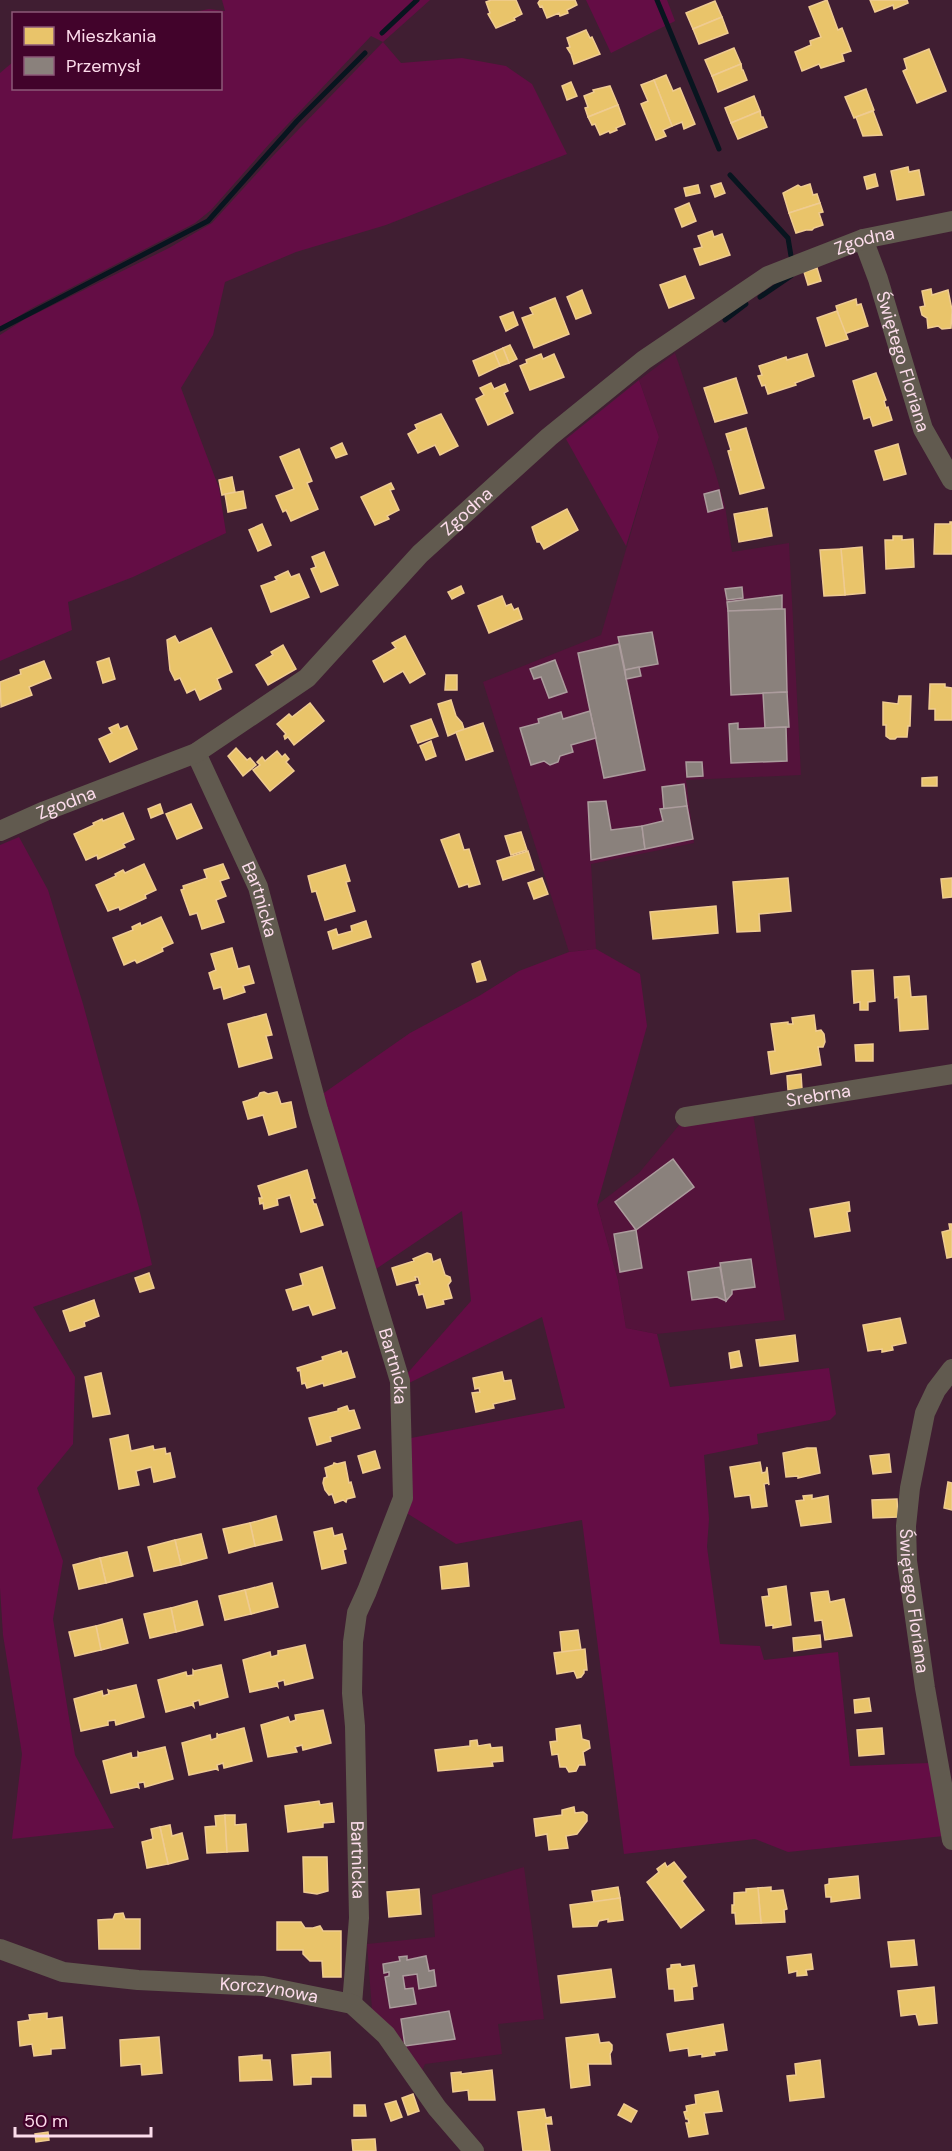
<svg xmlns="http://www.w3.org/2000/svg" width="952" height="2151" viewBox="0 0 952 2151" font-family="'DM Sans',sans-serif">
	<style>
		.built { fill: #54133b }
		.green { fill: #640d45 }
		.homes { fill: #e9c46a; stroke: #efcb91; stroke-width: 1.5 }
		.industry { fill: #8a817c; stroke: #ac9c9d; stroke-width: 1.5 }
		.lines { fill: none; stroke-linecap: round; stroke-linejoin: round }
		.stream { stroke: #08151f; stroke-width: 5 }
		.minor { stroke: #615a4f; stroke-width: 20 }
		.labels { text-anchor: middle; dominant-baseline: central; stroke-width: 6; stroke-linejoin: round; paint-order: stroke }
		.street-label { font-size: 18px; fill: #fcdceb; stroke: #42032b }
	</style>
	<rect width="100%" height="100%" fill="#401e32"/>
	<g class="built">
		<polygon points="675,353 714,468 725,506 732,552 789,543 801,775 686,780 694,843 591,864 596,949 569,952 483,682 601,635 659,437 639,380"/>
		<polygon points="753,1113 785,1320 657,1334 626,1328 618,1280 597,1205 639,1173 680,1124"/>
		<polygon points="524,1867 544,2019 498,2024 502,2054 425,2064 422,2071 372,2010 367,1944 435,1937 432,1895"/>
	</g>
	<g class="green">
		<polygon points="222,0 430,0 383,42 401,63 462,58 506,66 532,84 567,154 386,225 296,252 225,282 213,335 181,388 219,488 226,533 133,577 68,602 72,630 0,661 0,335 25,319 169,248 212,223 272,157 383,42 371,36 270,143 211,210 195,223 32,308 0,328 0,73 13,62 14,88 220,88 220,14 189,13 209,9 225,11"/>
		<polygon points="586,0 667,0 675,21 611,53"/>
		<polygon points="639,380 659,437 626,546 566,439"/>
		<polygon points="19,837 48,890 83,1004 139,1208 152,1265 33,1307 75,1377 73,1444 37,1488 63,1561 53,1619 75,1755 114,1828 12,1839 22,1754 3,1635 0,1588 0,845"/>
		<polygon points="596,949 640,974 647,1026 597,1205 618,1280 626,1328 657,1334 670,1387 829,1368 836,1414 830,1420 757,1434 758,1444 704,1455 709,1519 707,1547 720,1644 760,1646 764,1660 838,1652 850,1766 930,1763 944,1836 788,1852 755,1839 624,1854 582,1520 456,1544 405,1512 406,1439 565,1408 542,1317 405,1385 405,1376 471,1301 462,1211 373,1271 321,1095 410,1033 479,996 519,971 569,952"/>
	</g>
	<g class="homes">
		<polygon points="491,0 516,0 522,14 514,18 515,20 496,28 488,14 490,13 486,2"/>
		<polygon points="540,0 575,0 577,5 567,10 568,13 560,16 559,13 547,18 542,6 540,7 538,3"/>
		<polygon points="827,0 838,30 842,28 851,51 842,54 844,61 821,68 819,64 802,71 795,52 811,45 810,41 821,37 809,7"/>
		<polygon points="870,0 907,0 908,3 894,9 893,5 875,12"/>
		<polygon points="715,1 722,17 693,29 686,13"/>
		<polygon points="722,17 728,33 699,44 693,29"/>
		<polygon points="586,30 590,38 592,37 600,54 574,64 571,54 567,48 570,47 567,38"/>
		<polygon points="734,48 741,64 712,76 705,60"/>
		<polygon points="929,49 946,91 917,103 903,71 907,69 904,59"/>
		<polygon points="741,64 742,70 743,70 747,80 718,92 712,76"/>
		<polygon points="666,75 673,91 680,88 695,124 684,129 682,122 672,126 654,80"/>
		<polygon points="654,80 672,126 663,130 666,136 656,140 641,104 648,101 641,85"/>
		<polygon points="571,82 577,96 567,100 562,86"/>
		<polygon points="610,86 618,105 588,117 585,108 588,107 584,96 594,92 593,90"/>
		<polygon points="866,89 874,110 854,118 845,97"/>
		<polygon points="754,96 760,111 731,123 725,108"/>
		<polygon points="618,105 625,124 616,128 617,130 610,133 609,131 600,135 595,124 592,125 588,117"/>
		<polygon points="760,111 761,117 763,117 767,127 738,139 731,123"/>
		<polygon points="873,111 882,135 863,136 856,117"/>
		<polygon points="908,167 909,172 919,170 924,195 897,200 891,171"/>
		<polygon points="875,174 878,186 867,189 864,177"/>
		<polygon points="721,183 725,193 715,197 711,186"/>
		<polygon points="810,184 813,195 817,194 820,203 789,213 783,193 798,185 801,187"/>
		<polygon points="698,185 700,193 686,196 684,188"/>
		<polygon points="689,203 696,221 682,227 675,209"/>
		<polygon points="820,203 823,212 819,213 823,225 814,228 812,230 806,230 796,233 789,213"/>
		<polygon points="712,231 714,237 722,234 730,255 700,265 694,249 702,247 698,236"/>
		<polygon points="817,268 821,281 808,285 804,272"/>
		<polygon points="685,276 694,298 669,308 660,285"/>
		<polygon points="931,289 932,295 948,290 952,310 951,328 942,329 938,326 928,328 927,318 922,315 920,307 925,306 922,291"/>
		<polygon points="582,290 591,313 576,319 567,297"/>
		<polygon points="555,298 569,334 534,348 522,318 533,314 530,308"/>
		<polygon points="856,299 857,305 861,304 868,326 844,334 836,306"/>
		<polygon points="837,311 848,339 826,346 817,318"/>
		<polygon points="513,312 518,325 506,331 500,317"/>
		<polygon points="510,345 517,359 509,363 503,348"/>
		<polygon points="503,348 509,363 500,366 494,352"/>
		<polygon points="494,352 500,366 479,376 473,361"/>
		<polygon points="541,354 543,359 554,354 564,377 530,390 520,366 527,363 526,360"/>
		<polygon points="807,354 814,376 795,383 796,385 768,394 765,385 762,386 758,376 762,375 759,366 786,357 787,360"/>
		<polygon points="876,373 886,400 884,401 886,408 888,407 892,420 873,426 870,417 864,419 853,381"/>
		<polygon points="736,378 747,413 715,422 704,388"/>
		<polygon points="491,383 494,389 505,384 508,391 504,393 513,413 488,425 476,399 484,395 480,388"/>
		<polygon points="441,414 458,446 440,455 435,445 418,453 408,434 417,429 415,425"/>
		<polygon points="746,428 764,488 740,494 728,451 731,450 726,434"/>
		<polygon points="342,443 347,454 336,458 331,448"/>
		<polygon points="898,444 906,474 884,480 875,451"/>
		<polygon points="299,449 312,481 307,483 318,509 291,521 286,510 283,512 276,496 294,489 280,457"/>
		<polygon points="232,477 235,492 222,495 219,480"/>
		<polygon points="391,483 394,489 390,490 399,510 387,516 389,519 375,525 361,497"/>
		<polygon points="243,491 246,508 228,512 225,494"/>
		<polygon points="767,508 772,536 739,542 734,514"/>
		<polygon points="567,509 578,530 544,549 540,542 537,542 532,527"/>
		<polygon points="950,522 952,522 952,554 934,554 935,524 950,524"/>
		<polygon points="262,524 271,545 258,551 249,530"/>
		<polygon points="893,536 902,536 902,540 913,539 914,567 886,569 885,540 893,540"/>
		<polygon points="862,547 865,593 845,595 841,549"/>
		<polygon points="841,549 845,595 824,596 820,550"/>
		<polygon points="324,552 338,585 321,592 311,569 316,567 312,557"/>
		<polygon points="288,571 291,577 299,574 309,597 271,612 261,586 277,580 275,577"/>
		<polygon points="461,586 464,593 452,599 448,592"/>
		<polygon points="502,596 506,606 511,604 514,610 518,608 522,619 489,633 478,606"/>
		<polygon points="211,628 232,672 217,679 221,689 200,700 195,689 187,693 180,678 175,680 170,670 167,640 175,636 179,643"/>
		<polygon points="405,636 425,674 410,683 403,671 384,682 373,661 396,648 392,643"/>
		<polygon points="283,645 296,669 268,685 256,665 273,655 271,652"/>
		<polygon points="109,658 115,679 103,683 97,662"/>
		<polygon points="44,661 51,678 29,687 32,695 1,707 0,682 21,674 20,670"/>
		<polygon points="446,675 457,675 457,690 445,690"/>
		<polygon points="930,684 945,684 945,687 952,688 952,720 935,720 935,709 929,709"/>
		<polygon points="899,696 911,696 910,726 908,726 907,737 897,737 895,739 890,739 886,736 886,725 883,725 883,702 898,704"/>
		<polygon points="451,700 456,716 462,723 464,729 448,736 438,704"/>
		<polygon points="310,703 324,721 294,745 288,737 285,739 284,736 286,734 277,724 289,714 292,717"/>
		<polygon points="431,719 438,736 418,743 411,726"/>
		<polygon points="483,723 493,751 466,760 456,732"/>
		<polygon points="118,724 120,729 127,726 137,749 110,762 99,739 112,733 109,728"/>
		<polygon points="431,741 436,756 426,760 420,746"/>
		<polygon points="236,748 247,760 250,758 256,765 243,776 228,756"/>
		<polygon points="277,751 282,757 285,754 289,759 286,762 294,771 270,791 253,770 260,765 257,762 262,757 265,761"/>
		<polygon points="937,777 937,786 922,786 922,778"/>
		<polygon points="160,804 163,813 151,818 148,809"/>
		<polygon points="191,804 202,828 177,839 166,814"/>
		<polygon points="123,813 134,839 123,844 125,847 98,859 97,855 86,860 74,834 94,825 93,823 102,819 103,821"/>
		<polygon points="521,832 527,850 511,855 505,836"/>
		<polygon points="459,834 464,850 469,849 480,884 469,887 468,884 459,887 441,840"/>
		<polygon points="528,851 534,870 503,880 497,861"/>
		<polygon points="144,864 156,890 145,895 146,898 120,910 119,907 108,911 96,885 116,876 115,874 123,870 125,873"/>
		<polygon points="223,864 229,878 220,881 226,896 216,900 224,922 202,929 197,913 190,915 181,890 184,889 183,886 207,878 204,870"/>
		<polygon points="345,865 350,881 346,882 355,911 325,920 316,891 312,892 308,876"/>
		<polygon points="542,878 548,894 534,899 528,883"/>
		<polygon points="788,878 791,911 759,914 760,931 737,932 733,882"/>
		<polygon points="952,878 952,897 943,898 941,879"/>
		<polygon points="716,906 718,933 653,939 650,912"/>
		<polygon points="161,917 173,943 162,948 163,951 148,958 137,963 135,960 124,965 113,938 133,930 132,927 140,923 141,926"/>
		<polygon points="366,921 371,937 333,949 328,932 336,929 338,935 352,931 351,926"/>
		<polygon points="232,948 238,969 249,966 254,983 243,986 245,992 224,999 221,987 214,989 209,973 216,970 211,954"/>
		<polygon points="480,961 486,980 477,982 472,964"/>
		<polygon points="873,970 875,1001 868,1002 868,1010 860,1010 860,1002 854,1003 852,971"/>
		<polygon points="909,976 911,997 926,996 928,1029 900,1031 898,997 895,998 894,977"/>
		<polygon points="266,1014 272,1035 266,1036 272,1058 239,1067 228,1024"/>
		<polygon points="814,1015 816,1031 821,1030 824,1034 825,1042 823,1047 818,1047 821,1065 771,1074 768,1052 775,1051 771,1024 788,1022 788,1024 793,1024 792,1018"/>
		<polygon points="873,1044 873,1061 856,1061 855,1045"/>
		<polygon points="801,1074 802,1089 788,1090 787,1076"/>
		<polygon points="264,1092 268,1094 277,1092 281,1104 291,1102 296,1127 269,1135 263,1115 248,1119 243,1102 258,1097 260,1093"/>
		<polygon points="307,1170 315,1198 312,1199 314,1204 316,1204 323,1225 301,1232 290,1195 277,1199 278,1205 264,1209 263,1203 260,1204 259,1198 262,1198 258,1186"/>
		<polygon points="849,1202 850,1211 847,1212 850,1231 815,1237 810,1209"/>
		<polygon points="949,1224 952,1224 952,1257 947,1258 942,1232 950,1230"/>
		<polygon points="427,1253 431,1254 433,1262 440,1259 445,1275 450,1277 451,1281 448,1285 452,1298 443,1300 444,1304 427,1308 423,1294 419,1295 416,1285 420,1284 418,1277 415,1277 416,1280 397,1285 392,1268 414,1261 413,1259"/>
		<polygon points="322,1267 335,1308 313,1315 309,1305 293,1310 286,1290 303,1285 300,1274"/>
		<polygon points="149,1273 154,1288 140,1292 135,1278"/>
		<polygon points="94,1300 99,1316 84,1322 85,1326 70,1331 63,1311"/>
		<polygon points="900,1318 906,1343 892,1346 893,1350 882,1352 882,1349 868,1351 863,1325"/>
		<polygon points="795,1335 798,1361 760,1366 756,1340"/>
		<polygon points="341,1351 342,1354 347,1352 355,1377 324,1386 323,1383 307,1388 305,1383 302,1384 300,1370 298,1371 297,1368 323,1360 322,1357"/>
		<polygon points="739,1351 742,1366 731,1368 729,1353"/>
		<polygon points="502,1372 504,1381 511,1380 515,1399 493,1404 494,1408 476,1412 472,1393 480,1392 479,1388 475,1389 473,1378"/>
		<polygon points="101,1373 110,1414 93,1417 85,1377"/>
		<polygon points="347,1406 349,1411 354,1410 360,1428 330,1437 331,1441 317,1445 309,1418 338,1411 338,1409"/>
		<polygon points="128,1435 131,1451 153,1446 154,1450 165,1448 166,1454 170,1453 175,1477 154,1482 151,1467 136,1471 139,1485 119,1489 110,1439"/>
		<polygon points="807,1448 816,1448 820,1473 798,1478 798,1476 786,1477 783,1453"/>
		<polygon points="375,1451 380,1468 363,1473 358,1456"/>
		<polygon points="889,1454 891,1472 873,1474 870,1456"/>
		<polygon points="345,1462 349,1483 351,1482 355,1497 347,1499 346,1502 343,1500 335,1503 332,1494 329,1495 325,1490 323,1483 324,1478 327,1477 325,1468 333,1465 334,1463 337,1464"/>
		<polygon points="760,1462 762,1473 766,1472 767,1467 769,1485 768,1483 764,1484 767,1506 752,1508 750,1495 735,1497 730,1467"/>
		<polygon points="948,1482 952,1483 952,1510 944,1508"/>
		<polygon points="812,1495 812,1499 828,1496 831,1522 801,1526 796,1501 804,1500 803,1496"/>
		<polygon points="897,1499 898,1517 873,1518 872,1500"/>
		<polygon points="276,1516 282,1540 255,1546 250,1523"/>
		<polygon points="250,1523 255,1546 229,1553 223,1529"/>
		<polygon points="332,1528 334,1536 342,1534 346,1549 343,1550 346,1563 322,1569 314,1532"/>
		<polygon points="201,1534 207,1558 181,1565 175,1540"/>
		<polygon points="175,1540 181,1565 154,1571 148,1547"/>
		<polygon points="127,1552 133,1576 106,1583 100,1558"/>
		<polygon points="100,1558 106,1583 79,1589 73,1565"/>
		<polygon points="467,1563 469,1586 442,1589 440,1567"/>
		<polygon points="272,1583 278,1607 251,1614 245,1590"/>
		<polygon points="786,1586 791,1625 773,1628 773,1625 766,1626 762,1597 769,1596 768,1589"/>
		<polygon points="245,1590 251,1614 225,1620 219,1596"/>
		<polygon points="828,1591 830,1602 844,1599 852,1636 825,1640 822,1620 815,1621 811,1593"/>
		<polygon points="197,1601 203,1625 176,1632 171,1608"/>
		<polygon points="171,1608 176,1632 150,1638 144,1614"/>
		<polygon points="122,1619 128,1643 101,1650 96,1626"/>
		<polygon points="96,1626 101,1650 75,1656 69,1632"/>
		<polygon points="578,1630 581,1650 562,1652 560,1632"/>
		<polygon points="820,1635 821,1647 794,1651 793,1638"/>
		<polygon points="305,1645 313,1678 285,1685 284,1680 277,1682 278,1687 277,1686 250,1692 243,1660 270,1652 271,1657 278,1655 278,1650 278,1651"/>
		<polygon points="585,1649 587,1670 584,1670 584,1673 581,1677 577,1678 574,1671 557,1674 554,1653"/>
		<polygon points="221,1665 228,1697 200,1705 199,1700 193,1702 194,1707 192,1705 166,1712 158,1680 186,1672 187,1676 193,1675 193,1670 194,1671"/>
		<polygon points="136,1685 144,1717 116,1725 115,1720 108,1721 108,1726 108,1725 81,1731 74,1699 102,1691 103,1696 109,1694 108,1690 110,1691"/>
		<polygon points="869,1698 871,1711 855,1713 854,1700"/>
		<polygon points="323,1710 331,1743 303,1750 302,1745 295,1747 297,1752 268,1757 261,1725 288,1717 290,1722 296,1720 295,1715"/>
		<polygon points="580,1725 582,1739 589,1741 590,1748 583,1752 585,1765 579,1765 576,1771 569,1772 566,1767 560,1767 558,1754 552,1755 550,1742 557,1741 556,1729"/>
		<polygon points="244,1728 252,1761 224,1768 223,1763 217,1765 218,1770 216,1769 189,1775 182,1743 210,1735 211,1740 217,1738 217,1733 218,1735"/>
		<polygon points="882,1728 884,1754 859,1756 857,1730"/>
		<polygon points="477,1740 478,1746 490,1744 491,1748 502,1747 503,1761 492,1762 493,1766 438,1771 435,1750 470,1746 470,1741"/>
		<polygon points="165,1747 173,1779 145,1787 144,1782 138,1783 139,1788 137,1787 111,1793 103,1761 131,1753 132,1758 138,1757 138,1752 139,1753"/>
		<polygon points="319,1801 320,1805 332,1803 334,1822 323,1823 323,1827 288,1832 285,1806"/>
		<polygon points="574,1807 575,1813 583,1812 587,1815 587,1821 577,1834 566,1836 568,1848 549,1850 547,1834 536,1836 534,1819 562,1815 562,1810"/>
		<polygon points="225,1815 227,1852 207,1853 205,1827 216,1826 215,1816"/>
		<polygon points="225,1815 235,1815 235,1825 246,1824 248,1851 227,1852"/>
		<polygon points="170,1825 172,1836 182,1833 188,1859 168,1864 160,1827"/>
		<polygon points="160,1827 168,1864 147,1868 142,1842 153,1839 151,1829"/>
		<polygon points="303,1857 327,1857 328,1891 317,1894 304,1892"/>
		<polygon points="674,1862 686,1877 682,1881 704,1910 681,1928 647,1882 659,1872 657,1869 665,1863 667,1867"/>
		<polygon points="858,1876 860,1898 831,1902 831,1897 826,1897 825,1885 829,1884 829,1879"/>
		<polygon points="618,1887 620,1898 594,1902 592,1891"/>
		<polygon points="771,1887 771,1891 783,1890 787,1909 784,1910 785,1922 761,1923 758,1888"/>
		<polygon points="758,1888 761,1923 736,1924 735,1913 732,1913 732,1905 734,1905 734,1893 746,1892 746,1889"/>
		<polygon points="419,1889 421,1914 389,1917 387,1892"/>
		<polygon points="620,1898 623,1920 608,1922 608,1919 599,1921 597,1926 573,1927 570,1905"/>
		<polygon points="123,1913 125,1919 140,1919 140,1949 99,1949 98,1920 113,1919 115,1914"/>
		<polygon points="277,1922 301,1922 305,1928 313,1928 320,1926 323,1931 341,1931 341,1977 323,1977 322,1961 310,1961 303,1954 303,1950 277,1950"/>
		<polygon points="914,1940 917,1965 891,1967 888,1942"/>
		<polygon points="811,1954 813,1969 806,1970 807,1975 797,1976 797,1971 789,1973 787,1957"/>
		<polygon points="680,1964 681,1967 694,1965 697,1986 692,1987 693,1999 675,2001 674,1989 669,1989 667,1969 671,1968 671,1965"/>
		<polygon points="611,1969 615,1997 561,2003 558,1976"/>
		<polygon points="934,1987 937,2023 919,2025 916,2014 901,2016 898,1991"/>
		<polygon points="47,2013 47,2019 62,2017 65,2048 51,2049 51,2054 34,2056 32,2044 20,2046 18,2022 30,2020 29,2015"/>
		<polygon points="723,2024 727,2050 714,2052 715,2055 702,2057 702,2054 689,2056 688,2048 670,2051 667,2034"/>
		<polygon points="598,2034 600,2043 609,2042 612,2045 612,2050 610,2054 611,2064 588,2064 590,2085 571,2088 566,2038"/>
		<polygon points="159,2037 162,2073 142,2075 141,2064 121,2066 120,2040"/>
		<polygon points="330,2052 331,2077 311,2077 311,2084 294,2085 292,2055"/>
		<polygon points="262,2055 262,2060 270,2060 272,2080 240,2081 239,2057"/>
		<polygon points="820,2060 824,2097 790,2101 787,2076 796,2075 795,2064"/>
		<polygon points="492,2070 495,2100 469,2100 468,2090 453,2092 451,2073 461,2072 461,2074"/>
		<polygon points="718,2091 722,2111 704,2113 708,2134 689,2137 686,2123 689,2123 688,2119 686,2119 684,2112 687,2111 686,2106 696,2104 695,2095"/>
		<polygon points="413,2094 419,2111 408,2115 402,2098"/>
		<polygon points="396,2101 402,2117 391,2121 385,2104"/>
		<polygon points="624,2104 637,2111 631,2122 618,2115"/>
		<polygon points="354,2105 365,2105 366,2116 354,2116"/>
		<polygon points="544,2109 546,2118 551,2117 552,2124 546,2124 550,2151 523,2151 518,2112"/>
		<polygon points="48,2132 49,2140 36,2142 35,2134"/>
		<polygon points="375,2139 376,2151 353,2151 352,2140"/>
	</g>
	<g class="industry">
		<polygon points="719,490 723,508 708,512 704,494"/>
		<polygon points="742,587 743,598 727,600 725,589"/>
		<polygon points="782,595 782,609 728,611 727,602"/>
		<polygon points="782,609 785,609 787,692 731,695 728,611"/>
		<polygon points="652,632 658,664 625,670 618,637"/>
		<polygon points="619,644 645,770 604,778 578,653"/>
		<polygon points="555,660 567,692 549,698 541,677 534,679 530,669"/>
		<polygon points="639,667 641,676 626,679 625,670"/>
		<polygon points="787,692 789,727 765,728 763,693"/>
		<polygon points="590,711 596,738 571,745 573,752 560,756 558,762 550,765 544,761 531,765 520,728 539,723 538,719 561,712 563,719"/>
		<polygon points="738,723 738,729 786,727 787,761 731,763 729,724"/>
		<polygon points="686,762 702,762 703,776 687,777"/>
		<polygon points="684,784 687,806 664,810 662,787"/>
		<polygon points="606,801 611,830 642,826 645,849 591,860 588,802"/>
		<polygon points="687,806 693,839 645,849 642,826 663,821 660,809"/>
		<polygon points="673,1159 694,1187 636,1230 615,1202"/>
		<polygon points="636,1230 642,1268 620,1272 614,1234"/>
		<polygon points="751,1259 755,1287 732,1290 732,1294 726,1301 720,1263"/>
		<polygon points="720,1267 726,1301 717,1297 692,1300 688,1272"/>
		<polygon points="407,1956 407,1960 426,1956 429,1971 434,1970 436,1986 419,1989 417,1974 403,1976 405,1989 413,1988 416,2004 390,2008 385,1977 389,1976 389,1972 384,1973 383,1964 400,1961 399,1957"/>
		<polygon points="449,2011 455,2039 405,2046 401,2019"/>
	</g>
	<g class="lines">
		<g class="stream">
			<polyline points="657,0 719,149"/>
			<polyline points="382,33 417,0"/>
			<polyline points="730,175 788,238 791,256"/>
			<polyline points="760,297 791,276"/>
			<polyline points="725,320 746,304"/>
			<polyline points="0,329 208,221 297,121 365,53"/>
		</g>
		<g class="minor">
			<path id="s1" d="M 863,239 L 878,279 L 923,429 L 952,480"/>
			<path id="s2" d="M 196,753 L 258,887 L 318,1110 L 400,1381 L 403,1498 L 367,1591 L 357,1613 L 353,1642 L 352,1693 L 355,1726 L 359,1918 L 352,2004"/>
			<path id="s3" d="M 0,831 L 45,811 L 196,753 L 307,678 L 420,554 L 549,437 L 644,360 L 768,276 L 863,239 L 952,221"/>
			<path id="s4" d="M 685,1117 L 952,1074"/>
			<path id="s5" d="M 952,1369 L 936,1390 L 925,1413 L 910,1488 L 906,1526 L 907,1561 L 925,1688 L 952,1840"/>
			<path id="s6" d="M 0,1949 L 63,1972 L 138,1980 L 263,1986 L 352,2004 L 386,2035 L 437,2108 L 474,2151"/>
		</g>
	</g>
	<g class="labels">
		<g class="street-label">
			<text stroke="none"><textPath href="#s3" startOffset="1062">Zgodna</textPath></text>
			<text stroke="none"><textPath href="#s1" startOffset="129">Świętego Floriana</textPath></text>
			<text stroke="none"><textPath href="#s3" startOffset="576">Zgodna</textPath></text>
			<text stroke="none"><textPath href="#s3" startOffset="72">Zgodna</textPath></text>
			<text stroke="none"><textPath href="#s2" startOffset="160">Bartnicka</textPath></text>
			<text stroke="none"><textPath href="#s4" startOffset="135">Srebrna</textPath></text>
			<text stroke="none"><textPath href="#s2" startOffset="646">Bartnicka</textPath></text>
			<text stroke="none"><textPath href="#s5" startOffset="242">Świętego Floriana</textPath></text>
			<text stroke="none"><textPath href="#s2" startOffset="1150">Bartnicka</textPath></text>
			<text stroke="none"><textPath href="#s6" startOffset="274">Korczynowa</textPath></text>
		</g>
	</g>
	<rect x="12" y="12" width="210" height="78" fill="#42032b" stroke="#8c5a78" stroke-width="1.5"/>
	<rect x="24" y="27" width="30" height="18" fill="#e9c46a" stroke="#8c5a78" stroke-width="1.5"/>
	<text x="66" y="42" font-size="18" fill="#fcdceb">Mieszkania</text>
	<rect x="24" y="57" width="30" height="18" fill="#8a817c" stroke="#8c5a78" stroke-width="1.5"/>
	<text x="66" y="72" font-size="18" fill="#fcdceb">Przemysł</text>
	<path d="M15 2127v9h136v-9" fill="none" stroke="#fcdceb" stroke-width="3"/>
	<text x="24" y="2127" font-size="18" fill="#fcdceb" stroke="#42032b" stroke-width="4.5" paint-order="stroke">50 m</text>
</svg>
